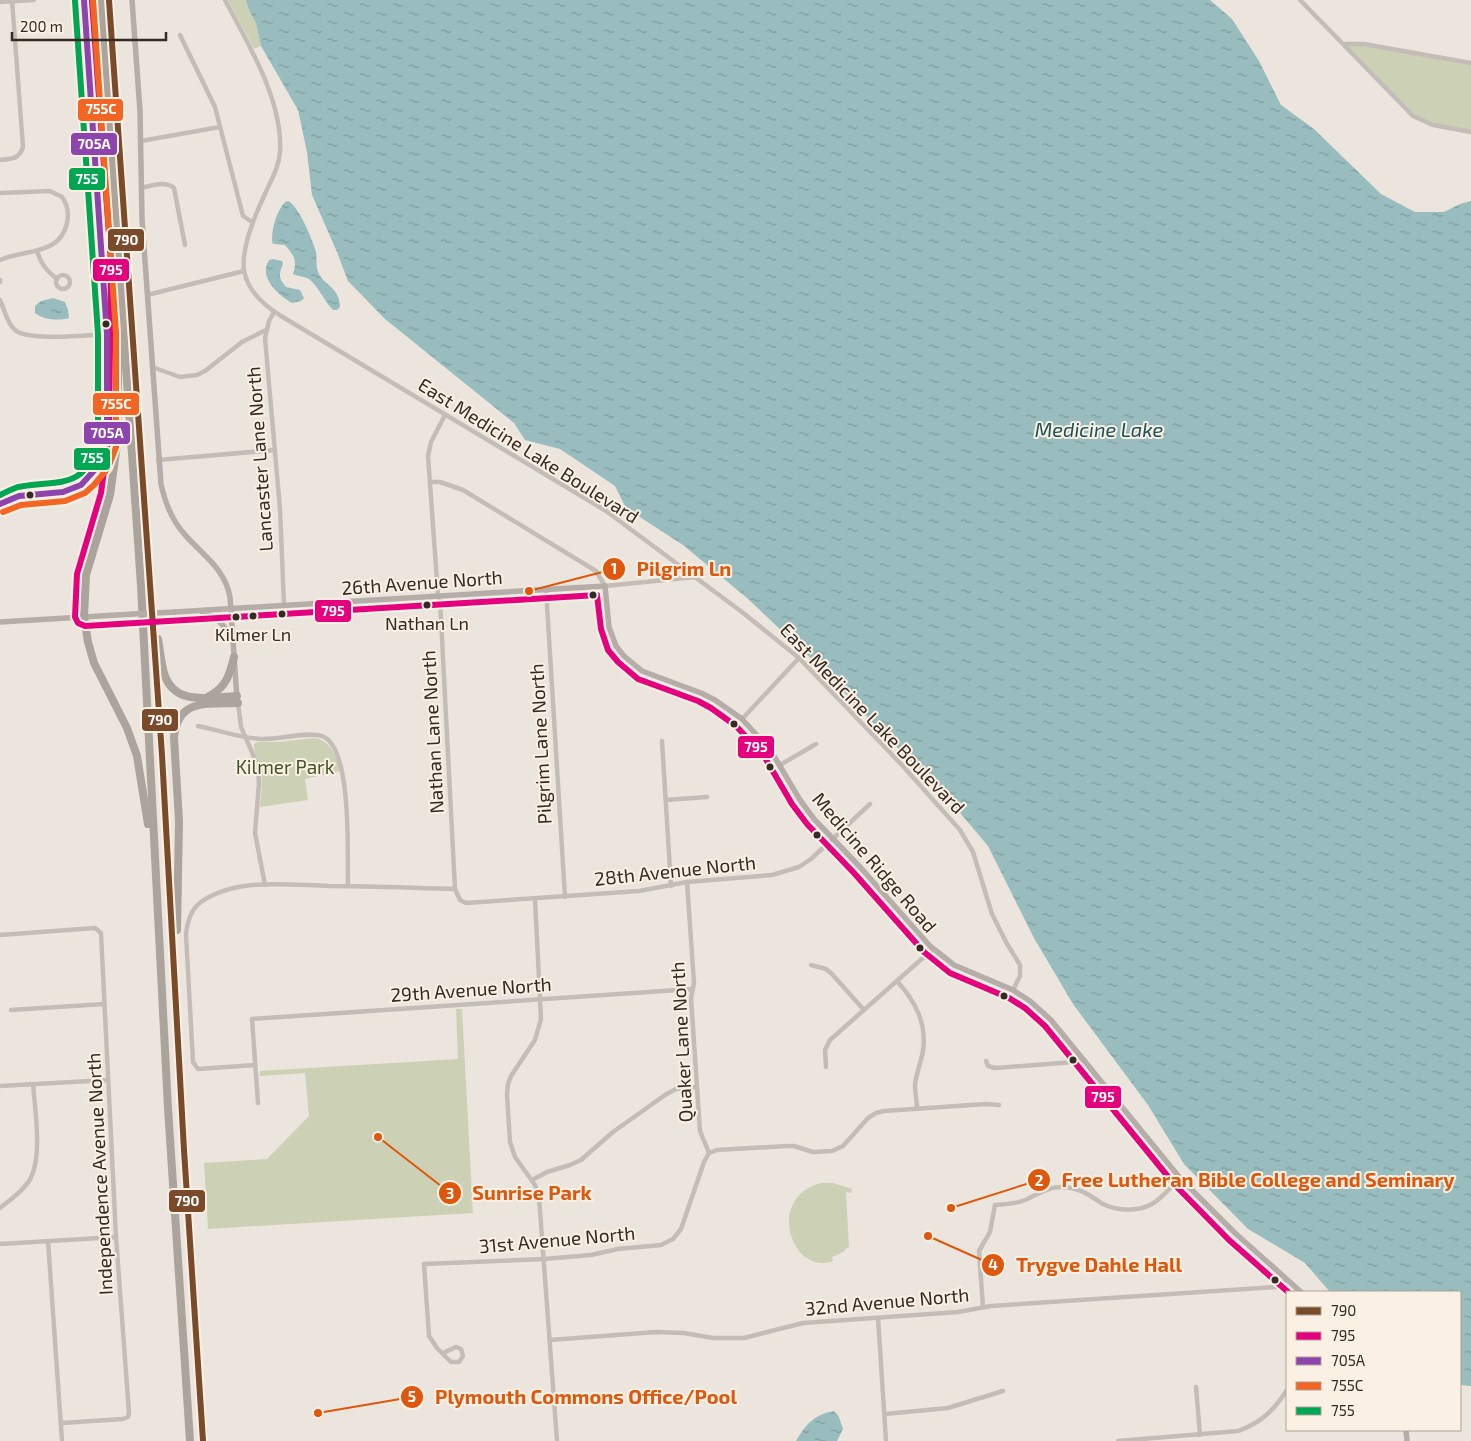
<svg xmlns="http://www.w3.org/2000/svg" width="1471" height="1441" viewBox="0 0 1471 1441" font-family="'Exo 2',sans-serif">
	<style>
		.park { fill: #ccd1b6 }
		.water { fill: url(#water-ripples) }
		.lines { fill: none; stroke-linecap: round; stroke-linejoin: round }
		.street { stroke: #c4bdb7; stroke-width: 4.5 }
		.secondary { stroke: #b5ada7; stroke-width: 5.5 }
		.highway { stroke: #aba49d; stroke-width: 8 }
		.secondary-bridge { stroke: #b5ada7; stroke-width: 5.5 }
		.bus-1-casing { stroke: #faf0e4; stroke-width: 10 }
		.bus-2-casing { stroke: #faf0e4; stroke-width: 10 }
		.bus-3-casing { stroke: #faf0e4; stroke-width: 10 }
		.bus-4-casing { stroke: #faf0e4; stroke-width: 10 }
		.bus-5-casing { stroke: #faf0e4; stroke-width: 10 }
		.bus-1 { stroke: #7a4b2a; stroke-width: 6 }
		.bus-2 { stroke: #e5007d; stroke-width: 6 }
		.bus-3 { stroke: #8e44ad; stroke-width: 6 }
		.bus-4 { stroke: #f26522; stroke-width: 6 }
		.bus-5 { stroke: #00a651; stroke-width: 6 }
		.bus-dot { fill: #352b25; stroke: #faf0e4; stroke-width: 2 }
		.labels { text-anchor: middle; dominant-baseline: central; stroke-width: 4; stroke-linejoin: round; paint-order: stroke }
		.bus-label { font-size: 18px; fill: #352b25; stroke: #faf0e4 }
		.street-label { font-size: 19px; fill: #352b25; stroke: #faf0e4 }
		.park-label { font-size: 19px; fill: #435428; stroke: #faf0e4 }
		.water-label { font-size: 20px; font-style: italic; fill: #195258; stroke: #faf0e4 }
		.leader { fill: none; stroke: #df570d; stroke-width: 2 }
		.callout-dot { fill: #df570d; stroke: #faf0e4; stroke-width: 2 }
		.mark-label { font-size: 15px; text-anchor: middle; font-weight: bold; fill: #fff }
		.callout-label { font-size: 20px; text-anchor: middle; font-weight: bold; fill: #df570d; stroke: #faf0e4; stroke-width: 4; stroke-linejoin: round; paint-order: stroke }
		.line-badge { stroke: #faf0e4; stroke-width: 2 }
		.badge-label { font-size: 14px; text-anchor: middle; font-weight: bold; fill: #fff }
	</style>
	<defs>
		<pattern id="water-ripples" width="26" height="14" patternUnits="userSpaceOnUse" patternTransform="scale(1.25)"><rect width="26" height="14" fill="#99bdbe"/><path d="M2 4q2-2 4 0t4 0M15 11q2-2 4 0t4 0" fill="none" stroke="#7e9a9a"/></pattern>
	</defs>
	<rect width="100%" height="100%" fill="#ece5dd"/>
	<g class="park">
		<polygon points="228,0 246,0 248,8 256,23 261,46 254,49"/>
		<polygon points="1354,43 1471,63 1471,132 1444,128 1413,116 1344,44"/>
		<path d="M 315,738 C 331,741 337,756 340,771 L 305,779 L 308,800 L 260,807 C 261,795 263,783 261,771 C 260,762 253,753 254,744 L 257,742 L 278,742 Z"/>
		<polygon points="456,1009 462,1009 473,1213 208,1229 204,1163 267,1159 309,1116 305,1073 260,1076 260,1071 458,1059"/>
		<path d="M 821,1183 L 833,1183 L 852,1189 L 851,1193 L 847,1192 L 846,1193 L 849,1247 L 845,1249 L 845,1251 L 832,1257 L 833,1261 C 793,1277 764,1198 821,1183 Z"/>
	</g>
	<g class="water">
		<polygon points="246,0 1210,0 1232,19 1259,61 1281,105 1314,129 1381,194 1415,212 1444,212 1460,204 1471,201 1471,1386 1460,1385 1460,1292 1330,1292 1305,1263 1248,1229 1184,1164 1148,1105 1073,1004 1034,938 988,846 945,795 876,726 818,665 747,598 683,545 626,508 615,486 560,449 525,440 514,423 385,319 348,281 337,252 312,195 307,152 298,110 261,46 256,23 248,8"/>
		<path d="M 288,201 C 299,206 313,241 316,252 C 317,257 316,263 317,268 C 320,285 340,285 340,307 L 337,310 L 333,310 C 324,301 319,287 309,279 C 304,276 299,277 293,274 C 297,260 295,257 285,245 L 273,244 L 272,241 C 272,228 276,212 285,202 Z"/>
		<path d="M 273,259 L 282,261 L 283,264 C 279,274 278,278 286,287 L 300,290 L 304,298 L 301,301 L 292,303 C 278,295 258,277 269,260 Z"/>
		<path d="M 53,298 L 65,302 L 68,310 L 69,318 C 59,321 43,320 35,313 L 35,306 L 41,301 Z"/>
		<path d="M 834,1411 L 839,1417 L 843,1429 L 837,1441 L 796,1441 C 805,1425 815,1414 834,1411 Z"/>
	</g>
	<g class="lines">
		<g class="street">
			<path d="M 225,0 C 248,44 283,100 280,152 C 279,167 271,180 265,194 C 255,215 241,247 244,270 C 247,291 265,306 281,316 L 606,511 L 742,612 L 799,658 L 901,764 L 960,830 L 973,852 L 992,914 L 1006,942 L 1020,965 L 1020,976 L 1013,990"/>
			<polyline points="1300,0 1413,116 1433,125 1471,132"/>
			<polyline points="0,2 34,0"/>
			<polyline points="180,35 215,107 243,216 252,222"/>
			<polyline points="1344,44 1364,44 1471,63"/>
			<polyline points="141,141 220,127"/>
			<path d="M 0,160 C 12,159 19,159 23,147 L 12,0"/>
			<path d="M 141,188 C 151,186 165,180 174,188 L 185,245"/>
			<path d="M 0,193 L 50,191 L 62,197 C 68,205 69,213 67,223 C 60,256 24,249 0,260"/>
			<path d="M 37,251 C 41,264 46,270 57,279"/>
			<circle cx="63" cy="282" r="7"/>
			<polyline points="0,280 0,282"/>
			<polyline points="147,295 244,271"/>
			<path d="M 0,300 C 5,310 6,321 14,329 C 25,342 88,335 107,334"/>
			<polyline points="274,312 269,321 265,338 280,509 284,605"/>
			<polyline points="152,367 180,377 197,375 205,371 242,342 266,330"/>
			<polyline points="445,415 431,442 428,456 438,595 440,600 455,889 460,900 466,903 639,891 687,882 772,875 799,867 811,859 870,804"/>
			<polyline points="158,460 275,450"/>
			<polyline points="430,482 440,482 463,490 596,571 605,586 695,577"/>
			<polyline points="546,589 565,897"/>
			<polyline points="238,703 241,727 255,759 258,769 259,783 255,833 265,885"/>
			<polyline points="742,719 799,658"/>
			<path d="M 198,726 C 218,730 241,738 261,739 C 279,740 308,731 322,736 C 353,747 347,857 348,886"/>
			<polyline points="662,741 671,886"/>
			<polyline points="780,765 816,744"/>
			<polyline points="666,800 707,797"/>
			<polyline points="687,882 694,983 691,998 700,1131 709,1153"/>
			<polyline points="535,899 541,1019 535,1040 511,1076 508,1084 507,1095 510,1142 515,1157 535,1185 539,1197 557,1441"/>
			<polyline points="0,935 95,928 101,933 116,1237 129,1413 128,1417 123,1419 61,1423"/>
			<polyline points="811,965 826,969 831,973 864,1010"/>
			<path d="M 897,981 C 915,1001 927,1023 923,1051 C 921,1062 916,1074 915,1085 C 915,1093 917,1101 917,1109"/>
			<polyline points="11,1010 104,1004"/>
			<polyline points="986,1061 988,1066 995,1068 1074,1062 1083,1060"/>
			<path d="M 255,1065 L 198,1069 L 193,1062 L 186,935 C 187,922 190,910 201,902 C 237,877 288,885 329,886 C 371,886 413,888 455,889"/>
			<polyline points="826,1067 825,1050 830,1040 933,949"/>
			<polyline points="0,1086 108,1080"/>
			<polyline points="258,1103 252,1019 693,989"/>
			<polyline points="709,1153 717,1150 787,1146 794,1146 813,1152 832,1151 843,1146 868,1118 876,1113 884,1111 986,1104 999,1105"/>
			<polyline points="532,1180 547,1172 570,1165 581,1160 613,1132 665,1095 676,1089 696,1087"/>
			<path d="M 0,1208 C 10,1200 22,1192 29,1181 C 43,1160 35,1109 33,1084"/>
			<polyline points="48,1241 62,1441"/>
			<polyline points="0,1244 116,1237"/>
			<path d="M 983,1307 L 979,1251 L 990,1232 L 995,1205 C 1005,1204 1016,1204 1025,1200 C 1037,1195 1047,1187 1061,1187 C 1079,1187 1089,1195 1103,1204 C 1117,1211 1138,1212 1152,1204 C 1163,1198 1171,1186 1180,1178"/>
			<polyline points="878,1318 886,1441"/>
			<polyline points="550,1340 656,1332 684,1333 713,1338 744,1338 803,1323 958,1312 991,1306 1276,1287 1286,1280"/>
			<polyline points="443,1353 456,1347 461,1349 463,1356 459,1362 451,1362 437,1348 429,1336 424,1264 544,1259 591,1255 618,1249 661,1245 673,1239 681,1229 704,1162 709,1153"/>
			<polyline points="1196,1387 1200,1435"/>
			<polyline points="885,1414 948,1408 1003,1391"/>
			<path d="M 1118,1441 L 1238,1431 C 1261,1423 1274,1410 1287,1390"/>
		</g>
		<g class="secondary">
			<path d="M 132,0 L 140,111 L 142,219 L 161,484 C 165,503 172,521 186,536 C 204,556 225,569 230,597 L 237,699"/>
			<polyline points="0,504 19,496 63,492 81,485 88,479 101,463 107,445 107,334 84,0"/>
			<path d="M 201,611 C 216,617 225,624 231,639"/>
			<polyline points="175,612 605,586 609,627 616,646 624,656 642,671 701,693 715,700 742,719 771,751 800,800 814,819 860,867 930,946 954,965 1013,990 1030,1001 1051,1020 1180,1178 1235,1233 1301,1292"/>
			<polyline points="0,622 133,614"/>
			<polyline points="1406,1430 1407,1441"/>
		</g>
		<g class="highway">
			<polyline points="101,0 141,586 168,1108 190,1441"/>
			<polyline points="109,0 162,755 184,1150 203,1441"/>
			<polyline points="119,307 117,445 110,495 86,575 84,617 88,642 94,663 127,728 137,756 148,824"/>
			<path d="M 158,639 C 160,650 161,663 164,673 C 174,707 210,697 237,696"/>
			<path d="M 209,696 C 226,688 230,674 234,657"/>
			<path d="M 177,930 L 179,821 L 174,737 C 178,698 208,704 238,703"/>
		</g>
		<polyline class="secondary-bridge" points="133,614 175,612"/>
		<g class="bus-1-casing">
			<polyline id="bus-1" points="109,0 162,755 184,1150 203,1441"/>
		</g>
		<g class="bus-2-casing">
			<polyline id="bus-2" points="92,1 111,262 109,432 101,493 77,574 75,617 78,623 85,626 597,595 601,629 608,650 618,662 638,679 698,701 711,708 736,726 764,756 792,804 807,824 854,873 924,952 950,973 1009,998 1025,1008 1045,1026 1174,1184 1229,1240 1288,1292"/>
		</g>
		<g class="bus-3-casing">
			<polyline id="bus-3" points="0,504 19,496 63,492 81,485 101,463 107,445 107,334 84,0"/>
		</g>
		<g class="bus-4-casing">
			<polyline id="bus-4" points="3,512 21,505 65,501 85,493 94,485 108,468 116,447 116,333 93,0"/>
		</g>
		<g class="bus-5-casing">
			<path id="bus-5" d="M 0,495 C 6,492 12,489 18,487 C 58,479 82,492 98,444 L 98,334 L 75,1"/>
		</g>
		<use href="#bus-1" class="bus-1"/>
		<use href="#bus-2" class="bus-2"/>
		<use href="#bus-3" class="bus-3"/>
		<use href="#bus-4" class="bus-4"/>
		<use href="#bus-5" class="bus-5"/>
	</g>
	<g class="bus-dot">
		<circle cx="106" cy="324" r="4.5"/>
		<circle cx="30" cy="495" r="4.5"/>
		<circle cx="593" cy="595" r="4.5"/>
		<circle cx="427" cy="605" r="4.5"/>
		<circle cx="282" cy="614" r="4.5"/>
		<circle cx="253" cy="616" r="4.5"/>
		<circle cx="236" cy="617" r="4.5"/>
		<circle cx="734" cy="724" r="4.5"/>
		<circle cx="770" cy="767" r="4.5"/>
		<circle cx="817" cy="835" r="4.5"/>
		<circle cx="920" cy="948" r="4.5"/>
		<circle cx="1004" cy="996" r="4.5"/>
		<circle cx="1073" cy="1060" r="4.5"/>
		<circle cx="1275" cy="1280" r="4.5"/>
	</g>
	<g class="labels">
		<g class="bus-label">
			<text x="427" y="623">Nathan Ln</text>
			<text x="253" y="634">Kilmer Ln</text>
		</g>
		<g class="street-label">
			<text transform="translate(529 450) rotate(32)">East Medicine Lake Boulevard</text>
			<text transform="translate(259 459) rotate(-94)">Lancaster Lane North</text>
			<text transform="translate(422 582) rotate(-4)">26th Avenue North</text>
			<text transform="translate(873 718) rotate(46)">East Medicine Lake Boulevard</text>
			<text transform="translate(432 732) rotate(-93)">Nathan Lane North</text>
			<text transform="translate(540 744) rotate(-93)">Pilgrim Lane North</text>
			<text transform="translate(875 862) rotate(49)">Medicine Ridge Road</text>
			<text transform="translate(675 870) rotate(-6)">28th Avenue North</text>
			<text transform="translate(471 989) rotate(-4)">29th Avenue North</text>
			<text transform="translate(681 1042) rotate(-93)">Quaker Lane North</text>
			<text transform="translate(99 1174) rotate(-93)">Independence Avenue North</text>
			<text transform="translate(557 1239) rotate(-5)">31st Avenue North</text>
			<text transform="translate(887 1301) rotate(-5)">32nd Avenue North</text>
		</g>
		<g class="park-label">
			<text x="285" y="766">Kilmer Park</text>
		</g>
		<g class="water-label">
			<text x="1099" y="429">Medicine Lake</text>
		</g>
	</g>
	<path class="leader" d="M529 591L614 569M951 1208L1039 1180M378 1137L450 1193M928 1236L993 1265M318 1413L412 1397"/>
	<g class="callout-dot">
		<circle cx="529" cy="591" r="5"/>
		<circle cx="951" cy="1208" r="5"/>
		<circle cx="378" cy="1137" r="5"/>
		<circle cx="928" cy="1236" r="5"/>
		<circle cx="318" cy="1413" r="5"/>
		<circle cx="614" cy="569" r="12"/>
		<circle cx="1039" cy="1180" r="12"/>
		<circle cx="450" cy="1193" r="12"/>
		<circle cx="993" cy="1265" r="12"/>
		<circle cx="412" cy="1397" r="12"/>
	</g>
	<g class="mark-label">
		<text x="614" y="574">1</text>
		<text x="1039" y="1186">2</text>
		<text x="450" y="1199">3</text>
		<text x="993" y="1270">4</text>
		<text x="412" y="1402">5</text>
	</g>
	<g class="callout-label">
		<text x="684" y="576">Pilgrim Ln</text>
		<text x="1258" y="1187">Free Lutheran Bible College and Seminary</text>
		<text x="532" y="1200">Sunrise Park</text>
		<text x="1099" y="1272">Trygve Dahle Hall</text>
		<text x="586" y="1404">Plymouth Commons Office/Pool</text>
	</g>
	<g class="line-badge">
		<rect x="77" y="98" width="47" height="24" rx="5" fill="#f26522"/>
		<rect x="70" y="132" width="48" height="24" rx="5" fill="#8e44ad"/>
		<rect x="68" y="167" width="38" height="24" rx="5" fill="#00a651"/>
		<rect x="107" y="228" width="38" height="24" rx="5" fill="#7a4b2a"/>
		<rect x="92" y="258" width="38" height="24" rx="5" fill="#e5007d"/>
		<rect x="92" y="392" width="48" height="24" rx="5" fill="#f26522"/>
		<rect x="83" y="421" width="48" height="24" rx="5" fill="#8e44ad"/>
		<rect x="73" y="447" width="38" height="24" rx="5" fill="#00a651"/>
		<rect x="314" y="599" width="38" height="24" rx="5" fill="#e5007d"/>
		<rect x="141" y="708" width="38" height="24" rx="5" fill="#7a4b2a"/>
		<rect x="737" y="735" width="38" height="24" rx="5" fill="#e5007d"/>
		<rect x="1084" y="1085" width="38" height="24" rx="5" fill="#e5007d"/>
		<rect x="168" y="1189" width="38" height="24" rx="5" fill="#7a4b2a"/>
	</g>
	<g class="badge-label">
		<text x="101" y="114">755C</text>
		<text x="94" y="149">705A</text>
		<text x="87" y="184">755</text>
		<text x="126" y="245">790</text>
		<text x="111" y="275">795</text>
		<text x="116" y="409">755C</text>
		<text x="107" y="438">705A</text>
		<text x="92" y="463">755</text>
		<text x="333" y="616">795</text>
		<text x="160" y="725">790</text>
		<text x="756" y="752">795</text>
		<text x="1103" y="1102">795</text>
		<text x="187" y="1206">790</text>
	</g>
	<rect x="1286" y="1291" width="175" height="140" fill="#faf0e4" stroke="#aba198"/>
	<rect x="1296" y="1307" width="25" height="8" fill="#7a4b2a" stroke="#aba198"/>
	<text x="1331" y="1316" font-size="15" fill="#352b25">790</text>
	<rect x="1296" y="1332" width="25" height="8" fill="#e5007d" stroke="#aba198"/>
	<text x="1331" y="1341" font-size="15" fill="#352b25">795</text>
	<rect x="1296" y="1357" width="25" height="8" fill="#8e44ad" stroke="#aba198"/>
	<text x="1331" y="1366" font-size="15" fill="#352b25">705A</text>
	<rect x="1296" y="1382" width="25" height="8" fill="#f26522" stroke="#aba198"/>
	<text x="1331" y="1391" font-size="15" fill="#352b25">755C</text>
	<rect x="1296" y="1407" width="25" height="8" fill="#00a651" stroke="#aba198"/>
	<text x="1331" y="1416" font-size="15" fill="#352b25">755</text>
	<path d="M12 32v8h154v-8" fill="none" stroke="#352b25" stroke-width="2.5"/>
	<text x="20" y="32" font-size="15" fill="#352b25" stroke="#faf0e4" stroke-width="4" paint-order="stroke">200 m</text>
</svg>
